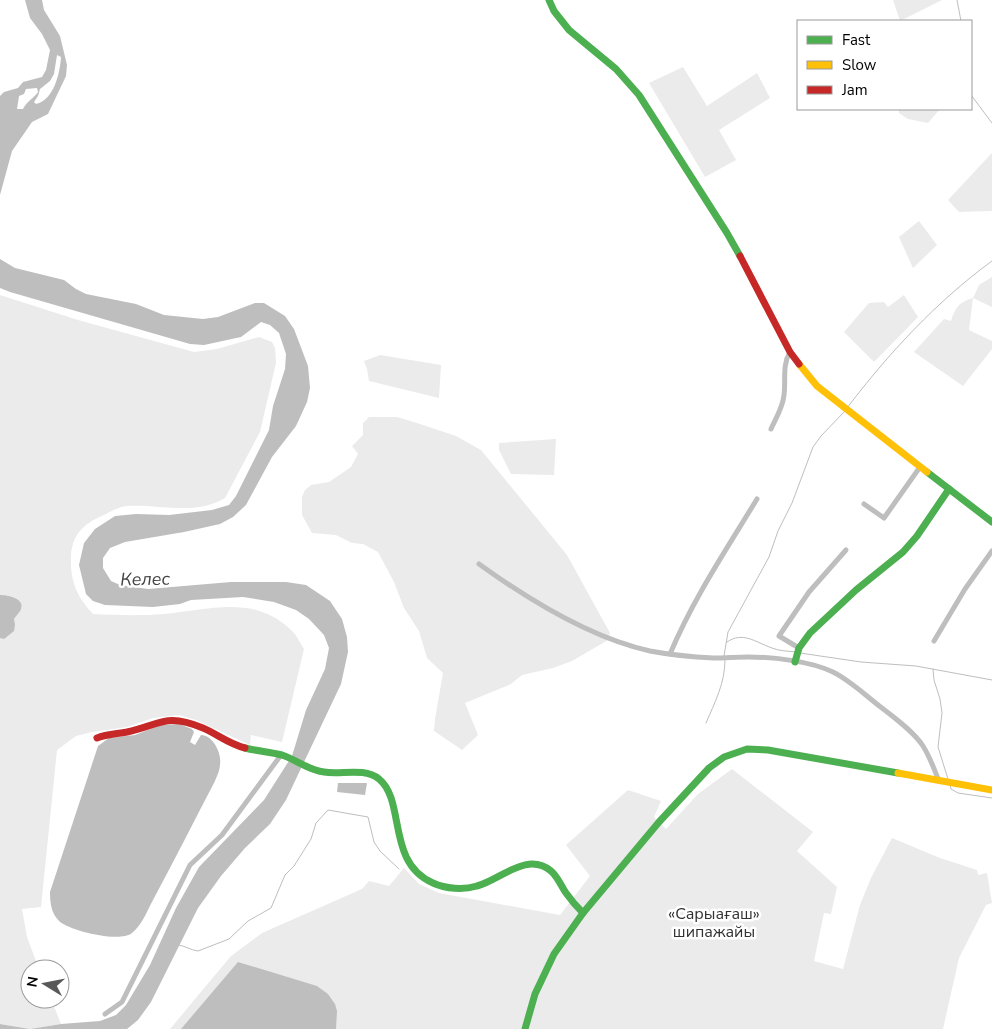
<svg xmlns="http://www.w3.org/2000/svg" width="992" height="1029" viewBox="0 0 992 1029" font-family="'Nunito Sans',sans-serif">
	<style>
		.green { fill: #ebebeb }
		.water { fill: #bebebe; fill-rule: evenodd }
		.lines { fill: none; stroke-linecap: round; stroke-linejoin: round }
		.stream { stroke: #bebebe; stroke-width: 1 }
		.street { stroke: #bebebe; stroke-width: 5 }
		.fast { stroke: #4caf50; stroke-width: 7 }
		.slow { stroke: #ffc107; stroke-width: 7 }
		.jam { stroke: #c62828; stroke-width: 7 }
		.labels { text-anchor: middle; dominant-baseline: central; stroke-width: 5; stroke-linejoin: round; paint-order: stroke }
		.park-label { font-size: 16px; fill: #323232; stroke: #fff }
		.water-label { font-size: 18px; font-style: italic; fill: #434343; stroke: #fff }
	</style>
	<rect width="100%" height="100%" fill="#fff"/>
	<g class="green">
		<polygon points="893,0 942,0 900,21"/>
		<polygon points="683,67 707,106 757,73 770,98 719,130 736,160 705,177 649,83"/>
		<polygon points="899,109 940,109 928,123 908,119 899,113"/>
		<polygon points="992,153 992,211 959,212 948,200"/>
		<polygon points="919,221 937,245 913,268 899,237"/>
		<path d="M 992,277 L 992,307 L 973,298 L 969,330 L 992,341 L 992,349 L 963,386 L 914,352 L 944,319 L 951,321 C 955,308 959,302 973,298 L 979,285 Z"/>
		<path d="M 0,295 L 78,320 L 194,352 L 217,349 L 259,337 L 272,342 L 275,348 L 276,363 L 260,432 L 225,498 C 195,516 160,504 127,506 C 119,507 113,510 106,514 C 86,523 73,531 71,555 C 70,580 76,596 93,614 C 116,615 140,616 163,614 C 209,610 254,594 291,630 C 297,635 300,643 304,649 L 282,742 L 251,735 L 250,745 L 196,720 L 179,715 L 153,718 L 127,727 L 92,732 L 76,736 L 57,750 L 41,907 L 22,909 L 27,937 L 39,969 L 30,969 L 30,999 L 51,999 L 61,1024 L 30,1029 L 0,1024 Z"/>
		<polygon points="904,295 918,317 874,362 844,332 869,303 884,302 888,307"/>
		<polygon points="380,355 441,365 439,398 369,381 367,369 364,361"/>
		<polygon points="369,417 397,417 417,423 456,436 481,450 567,555 610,633 608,640 572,661 553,668 522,675 511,684 465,703 478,735 462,750 434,731 435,719 443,673 427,658 419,631 404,608 394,582 378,552 363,544 352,543 336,535 312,533 302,515 302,497 305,490 311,485 329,482 351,467 358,454 352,446 363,435 363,423"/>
		<polygon points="556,439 554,475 511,474 499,450 499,443"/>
		<polygon points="732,769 813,832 797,851 837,887 831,914 824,913 814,961 843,969 860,905 871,878 892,838 940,858 977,870 978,875 987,873 992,903 986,905 959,958 943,1029 170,1029 231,956 262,933 362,889 369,881 389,886 404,868 419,884 439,893 560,915 590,876 566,845 628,790 661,801 654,817 666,829 698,794"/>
	</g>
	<g class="water">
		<path d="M 25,0 L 42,0 L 44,10 L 60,36 L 67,65 L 66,76 L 48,114 L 32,122 L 12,151 L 0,195 L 0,96 L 4,92 L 18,88 L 23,82 L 42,77 L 46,70 L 50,50 L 42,34 L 30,18 ZM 57,55 L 61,57 C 60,73 54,100 36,104 L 34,102 L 38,96 L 40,89 L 50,81 L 54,74 ZM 37,88 L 38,92 C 34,98 27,101 23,109 L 17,109 L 19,96 L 24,94 L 26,89 Z"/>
		<polygon points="0,259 15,268 64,280 76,289 86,294 136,304 164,315 203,319 218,317 255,303 264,303 285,316 294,329 308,366 310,388 307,402 296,426 272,457 246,505 233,517 220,524 184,532 125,542 110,548 103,558 103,568 111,581 120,585 148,589 231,582 286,582 306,585 330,601 342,619 347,637 348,652 341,684 286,800 270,824 245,848 221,876 198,908 151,1002 138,1020 127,1029 0,1029 0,1024 30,1029 61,1024 100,1021 116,1015 126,1005 150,965 176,908 199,867 264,800 292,756 306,710 325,669 329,648 324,635 309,619 296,610 274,602 243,597 191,600 180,604 153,607 105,605 93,601 86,594 79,565 84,543 95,529 115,516 136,514 169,515 212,510 229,505 236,496 269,430 273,406 285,369 286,354 279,333 270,325 261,322 241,337 204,345 190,344 10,292 0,288"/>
		<path d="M 0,595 C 7,595 25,598 21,609 C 20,612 16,616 14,619 L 15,625 L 14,631 L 4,639 L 0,638 Z"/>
		<path d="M 179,724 L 192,729 L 194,732 L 190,742 L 195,745 L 201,735 C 213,735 222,754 220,764 C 220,770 217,776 215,781 C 194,821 174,861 153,900 C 147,911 142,925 132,933 C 120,943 70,931 59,921 C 51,913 50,902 50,892 L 98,746 L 109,738 L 135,735 L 161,725 Z"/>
		<polygon points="338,783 367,783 365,795 337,792"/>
		<polygon points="238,962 317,986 328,994 335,1004 337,1011 336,1029 181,1029"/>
	</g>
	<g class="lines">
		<g class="stream">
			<polyline points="957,0 961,21"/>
			<polyline points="971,95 992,123"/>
			<path d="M 847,408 C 888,354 937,301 992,261"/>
			<path d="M 727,642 C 743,631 755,642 772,648 C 779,651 788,651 796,652"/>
			<polyline points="800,653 861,662 916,666 992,680"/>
			<polyline points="724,656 728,632 769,557 778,531 792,503 813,447 821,436 845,411"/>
			<polyline points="933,669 934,680 940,699 942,713 938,747 948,779"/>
			<path d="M 706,723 C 715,702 725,683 725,660"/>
			<polyline points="950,785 951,789 958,793 992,798"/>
			<path d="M 178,945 C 186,946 190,950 198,951 L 229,939 L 248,921 L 271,908 L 285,875 L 294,866 L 311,839 L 316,823 L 328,810 L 368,817 L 374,842 L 380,851 L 399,869"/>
		</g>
		<g class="street">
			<path d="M 771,429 C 776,418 783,407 784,395 C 786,380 782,365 790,352"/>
			<polyline points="864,504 884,518 920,467"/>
			<path d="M 479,564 C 529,600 590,638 650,651 C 671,655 693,657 714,658 C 725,658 737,657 748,657 C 773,657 810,661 833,672 C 851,681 866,696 882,708 C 895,718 914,732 923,746 C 930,757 934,769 939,781"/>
			<polyline points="934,641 965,589 992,551"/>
			<polyline points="799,648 779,636 809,592 846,550"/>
			<path d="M 670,654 C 693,599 726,550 757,499"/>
			<polyline points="105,1014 122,1002 190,865 222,835 281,755"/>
		</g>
		<g class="fast">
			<polyline points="549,0 554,11 569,30 616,69 639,95 727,233 740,256"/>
			<polyline points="927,472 992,522"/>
			<polyline points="795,662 799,648 810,633 856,590 903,552 917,536 949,489"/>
			<path d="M 245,748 C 257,751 270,752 282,755 C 297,760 308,770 324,772 C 341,775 364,767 379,779 C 406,801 386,863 433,883 C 446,889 463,890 477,886 C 500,880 527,851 551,871 C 558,877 561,886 566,893 C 571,900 577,907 583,913"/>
			<polyline points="525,1029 535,994 554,954 583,913 659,822 709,768 724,757 747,749 768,750 898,773"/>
		</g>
		<g class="slow">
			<polyline points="799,364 817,386 927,472"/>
			<polyline points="898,773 992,790"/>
		</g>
		<g class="jam">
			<polyline points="740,256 790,352 799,364"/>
			<path d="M 97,738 C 107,734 117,734 127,732 C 162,724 166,713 203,728 C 217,734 229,744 245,748"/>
		</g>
	</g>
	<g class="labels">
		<g class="park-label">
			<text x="714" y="914">«Сарыағаш»<tspan x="714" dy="18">шипажайы</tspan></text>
		</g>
		<g class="water-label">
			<text transform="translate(145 579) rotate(-1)">Келес</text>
		</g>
	</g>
	<rect x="797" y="20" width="175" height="90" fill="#ffffff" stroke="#999999"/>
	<rect x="807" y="36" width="25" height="8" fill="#4caf50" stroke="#999999"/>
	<text x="842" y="45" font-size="15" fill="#000000">Fast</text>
	<rect x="807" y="61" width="25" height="8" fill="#ffc107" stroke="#999999"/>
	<text x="842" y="70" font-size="15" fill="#000000">Slow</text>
	<rect x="807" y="86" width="25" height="8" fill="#c62828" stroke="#999999"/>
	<text x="842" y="95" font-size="15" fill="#000000">Jam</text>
	<g transform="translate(45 984) rotate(280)"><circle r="24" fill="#ffffff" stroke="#999999"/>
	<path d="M0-4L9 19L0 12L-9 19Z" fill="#595959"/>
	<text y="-8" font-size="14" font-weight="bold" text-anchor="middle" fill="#000000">N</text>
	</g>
</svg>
